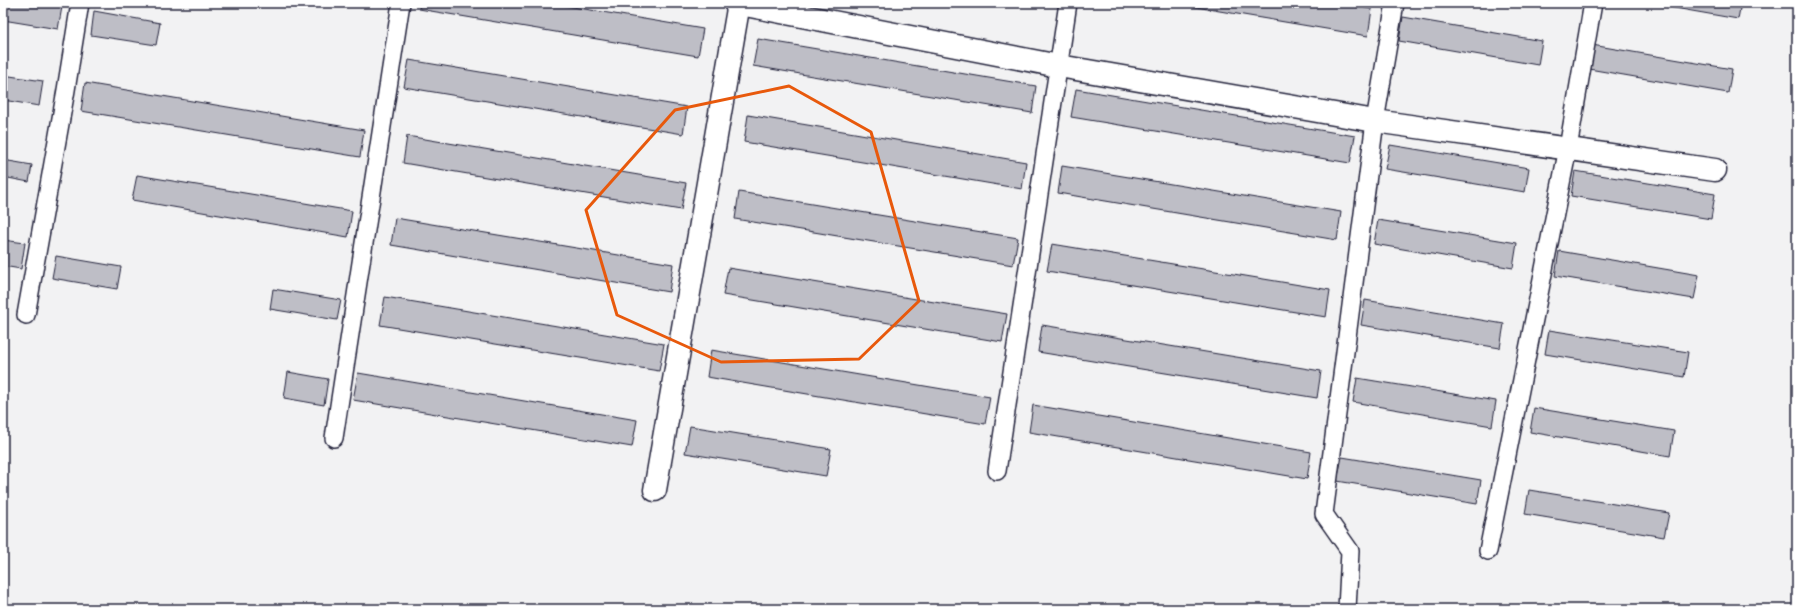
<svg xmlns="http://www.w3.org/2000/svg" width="1800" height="612" viewBox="0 0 1800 612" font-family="Pangolin,sans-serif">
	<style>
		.building { fill: #bebec6; stroke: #22223b }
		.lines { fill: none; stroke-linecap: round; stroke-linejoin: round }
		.lane-casing { stroke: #22223b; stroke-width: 20 }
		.street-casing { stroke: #22223b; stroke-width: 25 }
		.lane { stroke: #fff; stroke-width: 17 }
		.street { stroke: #fff; stroke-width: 22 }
		.marked { fill: none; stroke: #e8590c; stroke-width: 3; stroke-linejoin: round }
	</style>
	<rect width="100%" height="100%" fill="#f2f2f3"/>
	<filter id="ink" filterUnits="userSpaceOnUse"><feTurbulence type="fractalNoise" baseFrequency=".025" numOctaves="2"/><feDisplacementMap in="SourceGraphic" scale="8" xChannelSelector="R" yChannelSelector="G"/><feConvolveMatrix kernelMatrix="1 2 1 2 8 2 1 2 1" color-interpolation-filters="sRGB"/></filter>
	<g filter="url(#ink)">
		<g class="building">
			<polygon points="3,3 39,3 62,7 58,29 3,20"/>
			<polygon points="420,3 549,3 703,29 698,56 419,9"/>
			<polygon points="1172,3 1337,3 1372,9 1368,36"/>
			<polygon points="1646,3 1741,3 1738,19"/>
			<polygon points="94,11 160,23 156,45 91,35"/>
			<polygon points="1403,17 1542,41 1538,65 1399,41"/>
			<polygon points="758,39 1036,86 1032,113 753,66"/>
			<polygon points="1592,45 1732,69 1728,93 1589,69"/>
			<polygon points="409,60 687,107 683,134 404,87"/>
			<polygon points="3,75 43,81 39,106 3,100"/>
			<polygon points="85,83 364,130 360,157 81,111"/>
			<polygon points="1076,89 1355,136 1350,163 1071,117"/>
			<polygon points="748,115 1026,162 1022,189 744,142"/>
			<polygon points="407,136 686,183 681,210 403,163"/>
			<polygon points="1390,145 1529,168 1525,192 1385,169"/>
			<polygon points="3,160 32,165 29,182 3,177"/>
			<polygon points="1062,166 1341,212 1337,240 1058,193"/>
			<polygon points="1575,171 1715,194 1711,219 1571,196"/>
			<polygon points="137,175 352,211 348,237 132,200"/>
			<polygon points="739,192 1018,238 1013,265 735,219"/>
			<polygon points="395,218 673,264 669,292 391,245"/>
			<polygon points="1378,220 1517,243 1513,268 1374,244"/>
			<polygon points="3,240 25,243 21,269 3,266"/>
			<polygon points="1052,244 1330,290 1326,317 1047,271"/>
			<polygon points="1559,251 1699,275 1694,299 1555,276"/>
			<polygon points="56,256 121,267 117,289 52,278"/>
			<polygon points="728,268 1007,314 1002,342 723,295"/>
			<polygon points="273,289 341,300 337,320 270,309"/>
			<polygon points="385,297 664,344 659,371 380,325"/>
			<polygon points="1365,300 1504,324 1500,348 1361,325"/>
			<polygon points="1042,325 1321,371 1317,398 1038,352"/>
			<polygon points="1549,330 1688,352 1684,377 1545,354"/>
			<polygon points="711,350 990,397 985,424 707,377"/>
			<polygon points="288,372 328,379 324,405 284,398"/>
			<polygon points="358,373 637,420 632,447 353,400"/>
			<polygon points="1357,378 1496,401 1492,426 1353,402"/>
			<polygon points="1033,405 1311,452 1307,479 1029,432"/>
			<polygon points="1534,408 1674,431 1670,456 1530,432"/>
			<polygon points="690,426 831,449 826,476 685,453"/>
			<polygon points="1342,457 1481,480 1477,504 1337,481"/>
			<polygon points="1529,490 1669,513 1664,537 1525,514"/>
		</g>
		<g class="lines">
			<g class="lane-casing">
				<g id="lane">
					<polyline points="26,315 66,90 80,3"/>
					<polyline points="334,438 401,3"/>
					<polyline points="997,471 1068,3"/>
					<polyline points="1488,551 1568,148 1593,3"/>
					<polyline points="1347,609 1350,551 1324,514 1375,121 1395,3"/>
				</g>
			</g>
			<g class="street-casing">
				<g id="street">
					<polyline points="735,3 1059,66 1375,121 1715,170"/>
					<polyline points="655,490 739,3"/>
				</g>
			</g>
			<use href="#lane" class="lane"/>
			<use href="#street" class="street"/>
		</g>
	</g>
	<path class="marked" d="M 789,86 L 871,132 L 919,301 L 859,359 L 721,362 L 617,315 L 586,210 L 675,110 Z"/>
	<rect width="1800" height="612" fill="none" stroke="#fff" stroke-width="16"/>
	<rect x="8" y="8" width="1784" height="596" fill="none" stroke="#22223b" stroke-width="1.5" filter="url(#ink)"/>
</svg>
